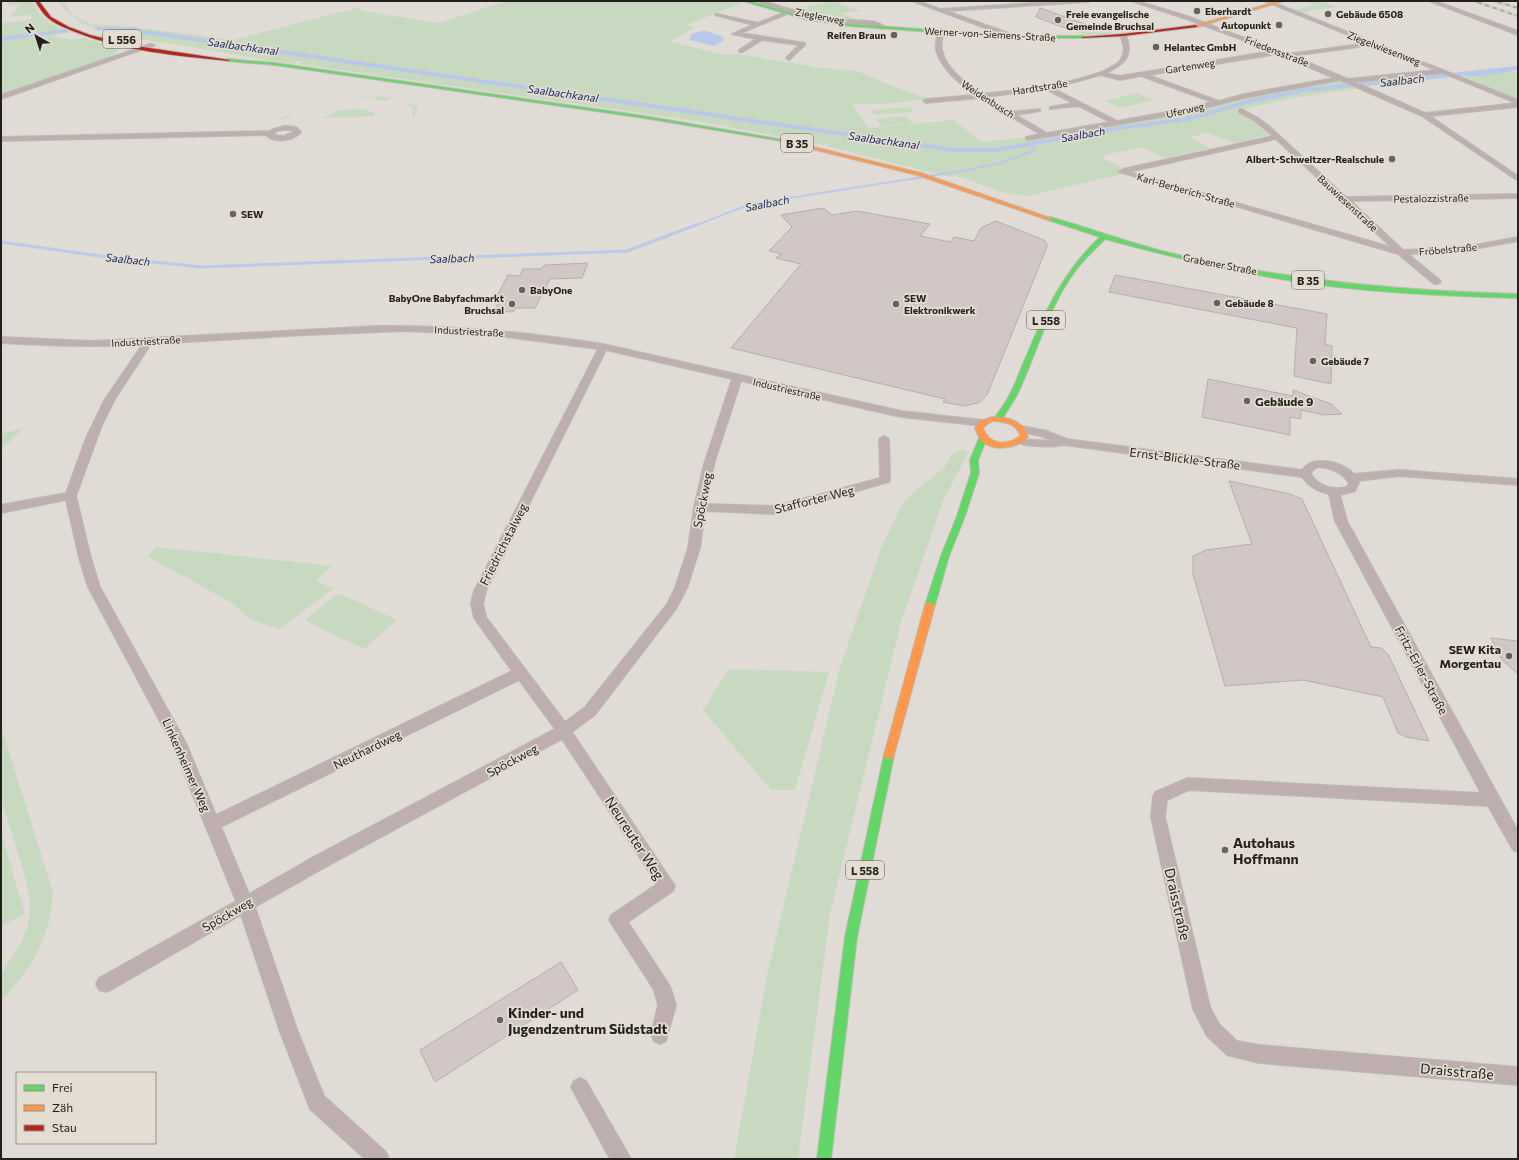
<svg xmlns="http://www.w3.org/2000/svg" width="1519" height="1160" viewBox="0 0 1519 1160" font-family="Commissioner,sans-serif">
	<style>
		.green { fill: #c7d9be }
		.water { fill: #bac9e9 }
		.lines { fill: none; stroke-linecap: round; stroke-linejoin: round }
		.stream-far1 { stroke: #bac9e9; stroke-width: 2 }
		.stream { stroke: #bac9e9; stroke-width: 3 }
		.canal { fill: #bac9e9; fill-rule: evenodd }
		.building { fill: #d2c6c7; stroke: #b3afad }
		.street-casing { stroke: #bdbab5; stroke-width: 2 }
		.fast-casing { stroke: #bdbab5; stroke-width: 2 }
		.slow-casing { stroke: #bdbab5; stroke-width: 2 }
		.jam-casing { stroke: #bdbab5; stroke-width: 2 }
		.street { fill: #beaead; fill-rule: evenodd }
		.fast { fill: #63d668; fill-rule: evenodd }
		.slow { fill: #ff974d; fill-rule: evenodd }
		.jam { fill: #b3261e; fill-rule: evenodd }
		.rail-casing { stroke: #ada4a1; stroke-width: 2 }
		.rail { stroke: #e4ddd1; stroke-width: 1.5; stroke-dasharray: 4; stroke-linecap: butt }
		.poi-dot { fill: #65625d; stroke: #e4ddd1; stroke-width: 1.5 }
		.labels { text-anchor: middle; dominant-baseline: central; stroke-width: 3.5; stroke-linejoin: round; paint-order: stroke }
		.far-poi-label { font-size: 10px; font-weight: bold; fill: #23211c; stroke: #e4ddd1; text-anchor: start }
		.far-street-label { font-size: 10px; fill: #23211c; stroke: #e4ddd1 }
		.shield { fill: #e4ddd1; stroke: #5d5952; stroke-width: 1 }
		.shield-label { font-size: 11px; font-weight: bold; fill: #23211c }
		.far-water-label { font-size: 11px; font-style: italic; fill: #0e245c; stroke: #e4ddd1 }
		.poi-label { font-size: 12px; font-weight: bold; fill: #23211c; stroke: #e4ddd1; text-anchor: start }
		.street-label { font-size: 12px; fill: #23211c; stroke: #e4ddd1 }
		.near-street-label { font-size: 14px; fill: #23211c; stroke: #e4ddd1 }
		.near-poi-label { font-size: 14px; font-weight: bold; fill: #23211c; stroke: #e4ddd1; text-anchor: start }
	</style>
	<rect width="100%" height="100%" fill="#e0dcd5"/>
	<g class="green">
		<path d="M 11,1 L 33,1 C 37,20 55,26 72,32 L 51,36 L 75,40 L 84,38 L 119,49 L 116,53 L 109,57 L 1,95 L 1,23 L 29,20 L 34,17 L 30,15 L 9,17 L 21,5 L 8,5 Z"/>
		<path d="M 58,1 L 63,1 L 73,15 L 91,24 L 132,27 L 233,40 L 360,7 L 361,10 L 379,14 L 439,23 L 506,1 L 737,1 L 742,3 L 686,25 L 696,27 L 669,41 L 725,55 L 738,54 L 822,68 L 857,71 L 900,89 L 931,99 L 882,104 L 852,104 L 869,128 L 953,120 L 982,142 L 1045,135 L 1163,116 L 1235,99 L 1337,80 L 1360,89 C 1318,93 1279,99 1239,111 L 1257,123 L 1270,135 L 1234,143 L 1209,133 L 1189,137 L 1210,148 L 1165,158 L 1142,147 L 1105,155 L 1102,158 L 1131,172 L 1028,196 L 1005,193 L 957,176 C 945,178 934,171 921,170 L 827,146 L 830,143 L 823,145 L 698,121 L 298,64 L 303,62 L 298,61 L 292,64 L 117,35 L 79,22 L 63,8 Z"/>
		<polygon points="745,1 759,1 791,11 830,1 862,11 840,13 866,23 850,25"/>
		<polygon points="1300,1 1332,1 1325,3 1337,7 1307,11 1310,12 1300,13 1293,10 1316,5 1305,1 1281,6"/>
		<polygon points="1090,26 1113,34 1084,36 1070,29"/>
		<polygon points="1506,69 1518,74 1518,100 1458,74"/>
		<polygon points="1445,72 1456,77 1370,86 1358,81"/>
		<polygon points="1136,93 1153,100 1120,108 1105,101"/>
		<path d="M 355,96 C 368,96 380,96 393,98 C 401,100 409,106 417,105 L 416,107 L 420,109 L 415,110 L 415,115 L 420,116 L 407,116 L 412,116 L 413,110 C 407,102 398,99 389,99 L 388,101 L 379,101 L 374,99 L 376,98 L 374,97 C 346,94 306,99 285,118 L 289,119 L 277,119 C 285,118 293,110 302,107 C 319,100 337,97 355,96 Z"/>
		<polygon points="909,107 914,112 874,115 870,110"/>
		<polygon points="351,109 365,109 374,113 375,117 380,116 317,118 322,118 338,111"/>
		<polygon points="906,116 913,123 882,126 876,119"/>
		<polygon points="23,428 1,450 1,434"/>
		<polygon points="962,449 969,451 943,501 901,622 830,914 798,1159 734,1159 767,976 840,667 882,546 902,504 917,489 944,468 952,455"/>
		<polygon points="156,547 332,566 316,580 333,589 279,629 250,619 232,603 147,556"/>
		<polygon points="338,593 397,620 364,649 305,620"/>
		<polygon points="729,669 829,672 795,790 771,790 703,710"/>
		<path d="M 1,727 L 53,892 C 51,937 31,969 1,1001 L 1,974 L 20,945 L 27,928 L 30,911 L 29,895 L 26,880 L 1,798 Z"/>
		<polygon points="1,832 25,914 1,926"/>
	</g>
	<g class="water">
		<polygon points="702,31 707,31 723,37 724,40 714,46 689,40 692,34"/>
		<path d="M 1518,66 L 1518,70 C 1499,72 1473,81 1454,73 Z"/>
	</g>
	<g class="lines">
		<polyline class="stream-far1" points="694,226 751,204 968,170 1004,162 1035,150 1030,144"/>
		<polyline class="stream" points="1,242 107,257 201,267 627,251 696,225"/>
		<g class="canal">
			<polygon points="97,27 131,28 953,148 996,148 1119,126 1187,117 1250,99 1305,88 1518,66 1518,70 1305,92 1251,103 1188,121 1119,130 996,152 953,152 131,32 95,30 94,29"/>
			<polygon points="65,29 67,30 67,32 1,41 1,37"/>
		</g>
	</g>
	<g class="building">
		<polygon points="1040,8 1085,24 1065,28 1036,17"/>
		<polygon points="823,208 832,215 857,211 930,224 920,236 951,242 954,237 974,241 981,228 996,221 1044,240 1047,244 1047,247 987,395 983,399 978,403 964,406 943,402 945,399 731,348 801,264 776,258 782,254 769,251 792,227 781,215"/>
		<polygon points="588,263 582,278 550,279 535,308 516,308 513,312 494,311 499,302 494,302 508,275 520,276 523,269 541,269 545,265"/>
		<polygon points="1115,275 1327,314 1325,344 1332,346 1331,384 1294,376 1297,328 1109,292"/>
		<polygon points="1208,379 1293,396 1293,390 1331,404 1342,414 1324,415 1301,410 1301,419 1290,417 1290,435 1202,417"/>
		<polygon points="1229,481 1290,494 1302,499 1371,647 1381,648 1388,654 1429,741 1406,737 1398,733 1383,697 1303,680 1225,686 1193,574 1193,556 1206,550 1252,544"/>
		<polygon points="1491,638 1518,641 1518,674 1502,660"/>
		<polygon points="561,962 578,990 435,1082 420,1050"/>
	</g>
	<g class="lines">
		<g class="street-casing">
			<g id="street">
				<path d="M 757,1 L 764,1 C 792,11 822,18 852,20 C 862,21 876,19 885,27 L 882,29 C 870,23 859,24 846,23 C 824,20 774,12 757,1 Z"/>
				<polygon points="912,1 919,1 940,9 1064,1 1090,1 1088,2 947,11 1017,36 1018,37 1015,39"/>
				<path d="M 1131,1 L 1138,1 L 1190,17 L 1287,54 L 1368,43 L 1264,1 L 1270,1 L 1518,100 L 1518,107 L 1430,116 L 1518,176 L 1518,181 L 1422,116 L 1340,80 L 1244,98 L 1184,113 L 1028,140 L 1026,139 L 1026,137 L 1040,134 L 979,98 L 926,103 L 923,101 L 926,99 L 975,95 C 960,84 941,69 936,50 C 935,44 937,37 938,31 L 941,29 L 944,31 C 943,37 940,44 942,50 C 946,69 966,83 981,94 C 1010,91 1104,82 1121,59 C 1126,52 1123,42 1120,35 L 1123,33 L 1126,35 C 1134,56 1125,64 1106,73 L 1120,76 L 1272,51 L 1186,19 ZM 1373,45 L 1436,70 L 1348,79 L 1293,56 ZM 1278,54 L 1334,78 L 1244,94 L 1219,101 L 1148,75 ZM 1443,73 L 1516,103 L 1425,113 L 1355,82 ZM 1101,75 L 1120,80 L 1141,76 L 1212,102 L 1184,109 L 1117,121 L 1052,88 ZM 1045,89 L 1073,103 L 1050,107 L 1050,109 L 1079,106 L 1110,122 L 1047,133 L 1016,115 L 1040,111 L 1040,109 L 1011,112 L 986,97 Z"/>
				<polygon points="1429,1 1435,1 1518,31 1518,35"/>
				<polygon points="785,12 787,14 741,33 805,43 805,45 789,60 786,58 799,45 762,40 743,52 739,52 739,50 756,39 732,34 753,25 715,15 717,14 758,23"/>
				<polygon points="150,44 155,45 1,99 1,95"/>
				<path d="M 1241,109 L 1258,118 L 1269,126 L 1346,197 L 1518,194 L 1518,198 L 1351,201 L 1403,250 L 1458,248 L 1518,237 L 1518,241 L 1458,252 L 1408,254 L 1440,280 L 1441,282 L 1437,284 L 1434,284 L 1398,254 L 1119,172 L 1123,169 L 1273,136 L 1254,120 L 1239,112 L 1239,110 ZM 1276,139 L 1391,247 L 1129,172 Z"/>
				<path d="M 285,126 L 296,127 L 301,132 C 293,141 275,144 266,135 L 1,141 L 1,137 L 270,131 L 273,129 ZM 285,130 L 292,130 L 295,131 L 284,136 L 273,135 L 277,131 Z"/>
				<path d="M 377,326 C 453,325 528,332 603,344 L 901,411 L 983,420 L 988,423 L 983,426 L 901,417 L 741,381 L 714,464 L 706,504 L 776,506 L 880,478 L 879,439 L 884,436 L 889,439 L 890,480 L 889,482 L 776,514 L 705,511 L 700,548 L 687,588 L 676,609 L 595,715 L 572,732 L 675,886 L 673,891 L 628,922 L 670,986 L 676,1005 L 666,1041 L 660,1044 L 654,1041 L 651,1035 L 658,1005 L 654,990 L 609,920 L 611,915 L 657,884 L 562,739 L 320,870 L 255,907 L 298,1032 L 324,1096 L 386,1152 L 389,1159 L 365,1159 L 310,1109 L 280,1032 L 241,915 L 111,990 L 105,992 L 99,990 L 96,984 L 99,978 L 236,901 L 172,744 L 88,587 L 79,558 L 66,500 L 1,513 L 1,505 L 66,493 L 86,438 L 105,399 L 142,345 C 95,347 48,346 1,343 L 1,337 L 92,341 ZM 405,331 L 490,335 L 598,349 L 474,591 L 471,603 L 474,618 L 512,671 L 216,815 L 186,743 L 100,587 L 91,558 L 76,496 L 102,425 L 115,399 L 151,344 L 306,335 ZM 606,350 L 732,379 L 704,464 L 694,507 L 688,548 L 675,588 L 667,604 L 585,707 L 565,722 L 486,617 L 483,603 L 486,591 ZM 519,680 L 555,729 L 308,860 L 249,894 L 221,827 Z"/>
				<path d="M 1022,426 L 1047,431 L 1067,439 L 1302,470 C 1313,454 1343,462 1354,474 L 1399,470 L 1518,479 L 1518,485 L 1399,476 L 1358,481 L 1359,483 L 1355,491 L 1340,495 L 1347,521 L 1518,831 L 1518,852 L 1513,850 L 1488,806 L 1189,790 L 1167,800 L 1165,817 L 1210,1007 L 1219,1024 L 1237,1041 L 1259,1045 L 1518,1067 L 1518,1085 L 1259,1063 L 1227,1055 L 1207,1036 L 1193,1009 L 1151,817 L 1153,796 L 1155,792 L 1188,778 L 1481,793 L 1335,521 L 1329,494 C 1318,492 1309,487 1302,477 L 1064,445 C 1054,447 1023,448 1016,441 L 1017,439 L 1053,441 L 1040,436 L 1018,431 L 1017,429 L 1018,427 ZM 1318,467 C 1331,468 1342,472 1349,483 L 1347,487 C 1333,490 1319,487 1311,474 L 1313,470 Z"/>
				<polygon points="580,1078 586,1081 631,1159 610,1159 571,1087 574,1081"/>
			</g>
		</g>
		<g class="fast-casing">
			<g id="fast">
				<polygon points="743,1 749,1 809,18 850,24 1015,36 1083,36 1085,37 1083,38 1015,38 850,26 809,20"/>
				<polygon points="228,59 275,63 644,116 784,140 782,141 644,118 275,65 227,61"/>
				<path d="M 1050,217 C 1089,228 1127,242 1166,252 C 1282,280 1399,291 1518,294 L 1518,298 C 1438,296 1358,292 1280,279 C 1221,269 1163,255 1105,239 C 1095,249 1085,258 1076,270 C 1048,307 1037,353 1017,395 C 1012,404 1006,412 1001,421 L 995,421 L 994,419 C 999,411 1005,404 1009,396 C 1017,381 1022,365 1029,350 C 1047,307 1065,270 1100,237 L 1048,220 L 1047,219 Z"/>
				<polygon points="980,436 983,436 987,438 978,460 979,473 965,516 949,556 935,605 933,607 927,607 925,605 941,556 957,516 971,473 970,460"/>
				<polygon points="889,751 893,752 894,755 857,937 831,1159 817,1159 845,937 884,755 885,752"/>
			</g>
		</g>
		<g class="slow-casing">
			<g id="slow">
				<polygon points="1278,1 1284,1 1197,27 1194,26"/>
				<polygon points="780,139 921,173 1053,219 1048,220 917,175 780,141"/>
				<path d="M 992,417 C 1008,417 1023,420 1028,437 C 1018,448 995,452 983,442 C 979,438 977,433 975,428 L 980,421 ZM 993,421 C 1005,422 1017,423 1020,436 C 1006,446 989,445 983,428 L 986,425 Z"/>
				<polygon points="930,602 935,605 894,755 893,758 889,759 885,758 884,755 925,605"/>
			</g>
		</g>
		<g class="jam-casing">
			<g id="jam">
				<path d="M 35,1 L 39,1 L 51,17 L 69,27 L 90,35 L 136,46 L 230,60 L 228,61 C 178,56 125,51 78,33 C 68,29 56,25 48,18 C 43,14 39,7 35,1 Z"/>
				<polygon points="1196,25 1197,27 1123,36 1083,38 1081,37 1123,34"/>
			</g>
		</g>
		<use href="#street" class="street"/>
		<use href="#fast" class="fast"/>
		<use href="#slow" class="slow"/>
		<use href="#jam" class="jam"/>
		<g class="rail-casing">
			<g id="rail">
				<polyline points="1474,1 1518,16"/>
				<polyline points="1494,1 1518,8"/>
			</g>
		</g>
		<use href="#rail" class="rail"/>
	</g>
	<g class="poi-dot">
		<circle cx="1197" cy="11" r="4"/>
		<circle cx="1328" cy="14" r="4"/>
		<circle cx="1058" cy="20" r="4"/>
		<circle cx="1279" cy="25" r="4"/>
		<circle cx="894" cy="35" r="4"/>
		<circle cx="1156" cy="47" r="4"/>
		<circle cx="1392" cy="159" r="4"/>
		<circle cx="233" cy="214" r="4"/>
		<circle cx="522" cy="290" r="4"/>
		<circle cx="1217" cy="303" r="4"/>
		<circle cx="512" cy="304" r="4"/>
		<circle cx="896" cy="304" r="4"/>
		<circle cx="1313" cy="361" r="4"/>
		<circle cx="1247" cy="401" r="4"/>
		<circle cx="1509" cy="656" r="4"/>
		<circle cx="1225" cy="850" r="4"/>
		<circle cx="500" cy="1020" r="4"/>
	</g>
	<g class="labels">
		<g class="far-poi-label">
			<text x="1205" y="11">Eberhardt</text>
			<text x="1066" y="14">Freie evangelische<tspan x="1066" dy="12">Gemeinde Bruchsal</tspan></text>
			<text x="1336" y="14">Gebäude 6508</text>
			<text x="1271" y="25" text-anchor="end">Autopunkt</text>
			<text x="886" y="35" text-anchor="end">Reifen Braun</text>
			<text x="1164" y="47">Helantec GmbH</text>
			<text x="1384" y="159" text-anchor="end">Albert-Schweitzer-Realschule</text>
			<text x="241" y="214">SEW</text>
			<text x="530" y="290">BabyOne</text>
			<text x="504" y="298" text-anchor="end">BabyOne Babyfachmarkt<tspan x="504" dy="12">Bruchsal</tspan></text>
			<text x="904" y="298">SEW<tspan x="904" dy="12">Elektronikwerk</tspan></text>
			<text x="1225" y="303">Gebäude 8</text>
			<text x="1321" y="361">Gebäude 7</text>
		</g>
		<g class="far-street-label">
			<text transform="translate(820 16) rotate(11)">Zieglerweg</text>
			<text transform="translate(990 34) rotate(3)">Werner-von-Siemens-Straße</text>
			<text transform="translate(1384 48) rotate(21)">Ziegelwiesenweg</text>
			<text transform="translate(1277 51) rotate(21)">Friedensstraße</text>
			<text transform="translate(1190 66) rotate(-9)">Gartenweg</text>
			<text transform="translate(1040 87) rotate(-9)">Hardtstraße</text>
			<text transform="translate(988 99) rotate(33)">Weidenbusch</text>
			<text transform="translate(1185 110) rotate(-13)">Uferweg</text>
			<text transform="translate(1186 190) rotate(16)">Karl-Berberich-Straße</text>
			<text transform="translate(1431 198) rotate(-1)">Pestalozzistraße</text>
			<text transform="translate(1348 203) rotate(43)">Bauwiesenstraße</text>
			<text transform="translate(1448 249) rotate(-5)">Fröbelstraße</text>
			<text transform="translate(1220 264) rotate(11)">Grabener Straße</text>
			<text transform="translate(469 331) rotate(3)">Industriestraße</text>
			<text transform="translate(146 341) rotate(-3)">Industriestraße</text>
			<text transform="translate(787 389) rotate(13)">Industriestraße</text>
		</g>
		<g class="shield">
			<rect x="103" y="30" width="38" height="18" rx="3"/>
			<rect x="781" y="134" width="32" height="18" rx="3"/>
			<rect x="1292" y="271" width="32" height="18" rx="3"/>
			<rect x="1027" y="311" width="38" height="18" rx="3"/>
			<rect x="846" y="861" width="38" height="18" rx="3"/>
		</g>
		<g class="shield-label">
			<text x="122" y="39">L 556</text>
			<text x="797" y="143">B 35</text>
			<text x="1308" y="280">B 35</text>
			<text x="1046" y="320">L 558</text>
			<text x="865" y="870">L 558</text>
		</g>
		<g class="far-water-label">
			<text transform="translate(243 46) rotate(8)">Saalbachkanal</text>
			<text transform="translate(1402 80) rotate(-6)">Saalbach</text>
			<text transform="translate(563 93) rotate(8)">Saalbachkanal</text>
			<text transform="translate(1083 134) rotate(-10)">Saalbach</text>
			<text transform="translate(884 140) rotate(8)">Saalbachkanal</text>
			<text transform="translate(767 203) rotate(-11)">Saalbach</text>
			<text transform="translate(452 258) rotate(-2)">Saalbach</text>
			<text transform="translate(128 259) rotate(6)">Saalbach</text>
		</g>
		<g class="poi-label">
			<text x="1255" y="401">Gebäude 9</text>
			<text x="1501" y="649" text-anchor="end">SEW Kita<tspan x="1501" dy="14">Morgentau</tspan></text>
		</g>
		<g class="street-label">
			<text transform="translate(1185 458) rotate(7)">Ernst-Blickle-Straße</text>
			<text transform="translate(814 499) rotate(-14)">Stafforter Weg</text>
			<text transform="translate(702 500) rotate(-79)">Spöckweg</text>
			<text transform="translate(503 544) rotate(-63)">Friedrichstalweg</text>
			<text transform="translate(1422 670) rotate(62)">Fritz-Erler-Straße</text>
			<text transform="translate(367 749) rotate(-26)">Neuthardweg</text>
			<text transform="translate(512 760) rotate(-28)">Spöckweg</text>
			<text transform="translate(187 765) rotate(66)">Linkenheimer Weg</text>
			<text transform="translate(227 914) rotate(-30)">Spöckweg</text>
		</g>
		<g class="near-street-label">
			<text transform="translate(635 838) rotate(57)">Neureuter Weg</text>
			<text transform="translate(1178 904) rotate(77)">Draisstraße</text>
			<text transform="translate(1457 1071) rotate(5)">Draisstraße</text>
		</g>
		<g class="near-poi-label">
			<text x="1233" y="842">Autohaus<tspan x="1233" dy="16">Hoffmann</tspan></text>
			<text x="508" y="1012">Kinder- und<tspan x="508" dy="16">Jugendzentrum Südstadt</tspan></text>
		</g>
	</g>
	<rect width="1519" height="1160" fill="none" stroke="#23211c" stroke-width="4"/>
	<rect x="16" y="1072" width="140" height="72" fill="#e4ddd1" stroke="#979289"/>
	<rect x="24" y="1085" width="20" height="6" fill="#63d668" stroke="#979289"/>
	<text x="52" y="1092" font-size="12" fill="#23211c">Frei</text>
	<rect x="24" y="1105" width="20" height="6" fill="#ff974d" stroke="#979289"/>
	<text x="52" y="1112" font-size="12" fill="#23211c">Zäh</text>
	<rect x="24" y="1125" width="20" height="6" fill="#b3261e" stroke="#979289"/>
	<text x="52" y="1132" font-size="12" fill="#23211c">Stau</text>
	<g transform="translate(36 36) rotate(321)" stroke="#e4ddd1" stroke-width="3" paint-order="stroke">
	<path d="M0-3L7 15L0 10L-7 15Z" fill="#23211c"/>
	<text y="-6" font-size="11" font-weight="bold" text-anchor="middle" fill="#23211c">N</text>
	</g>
</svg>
